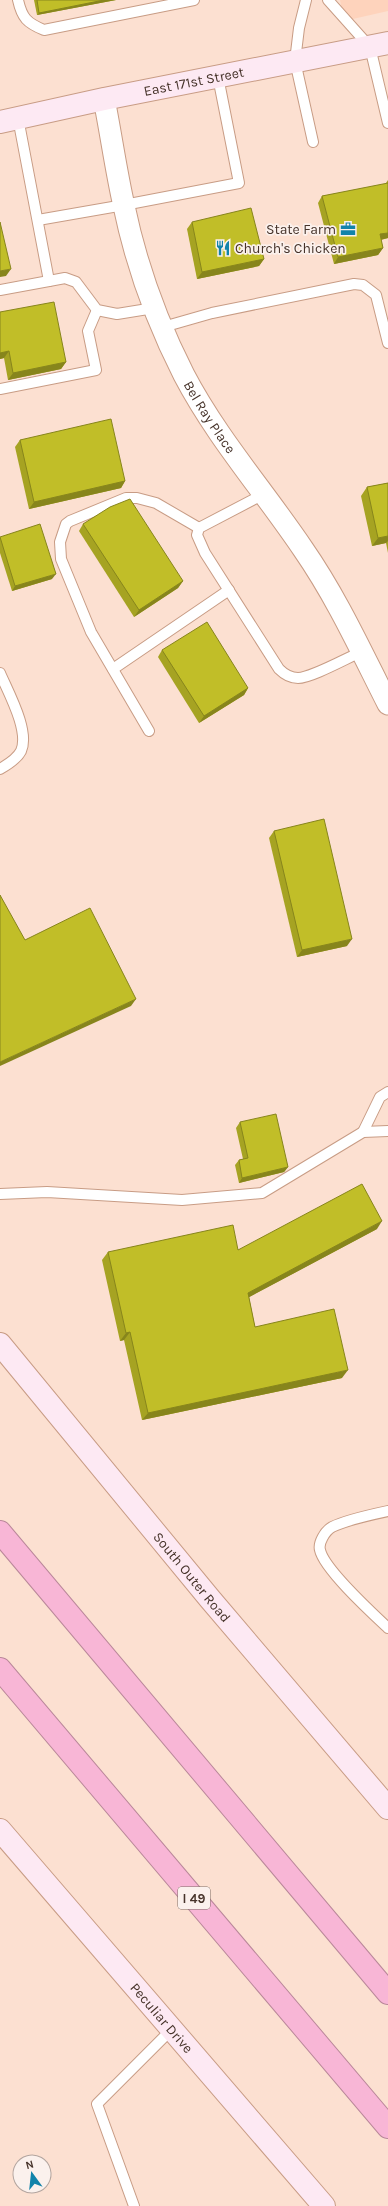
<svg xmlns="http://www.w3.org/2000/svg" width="388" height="2206" viewBox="0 0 388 2206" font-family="Karla,sans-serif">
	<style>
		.built { fill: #fed3bc }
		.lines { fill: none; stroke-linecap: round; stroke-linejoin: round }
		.lane-casing { stroke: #c89c85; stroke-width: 12 }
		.street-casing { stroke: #c89c85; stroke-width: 23 }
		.secondary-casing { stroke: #c89c85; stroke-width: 24 }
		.highway-casing { stroke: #ba889a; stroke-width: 24 }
		.lane { stroke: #fff; stroke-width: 10 }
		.street { stroke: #fff; stroke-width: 21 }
		.secondary { stroke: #fde9f3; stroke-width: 22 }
		.highway { stroke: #f8b6d6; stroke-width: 22 }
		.wall { fill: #a6a322 }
		.shaded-wall { fill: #87851c }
		.building { fill: #c1be28; stroke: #87851c }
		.labels { text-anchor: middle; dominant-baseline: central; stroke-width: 3.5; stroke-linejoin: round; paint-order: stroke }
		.shield { fill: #fbf1ed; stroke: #7c6c64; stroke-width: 1 }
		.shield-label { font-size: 13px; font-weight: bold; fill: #46332a }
		.street-label { font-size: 14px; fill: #46332a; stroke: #fbf1ed }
		.poi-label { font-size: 14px; fill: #46332a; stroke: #fbf1ed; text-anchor: end }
	</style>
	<rect width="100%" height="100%" fill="#fce0d1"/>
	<polygon class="built" points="340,0 388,0 388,11 344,21"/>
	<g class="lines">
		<g class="lane-casing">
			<g id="lane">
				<path d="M 18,0 C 22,18 27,23 44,30 L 194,0"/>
				<polyline points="306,0 299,28 295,61 313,142"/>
				<polyline points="328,0 370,47 388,123"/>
				<polyline points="38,220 124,205 239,183 218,77"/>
				<polyline points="49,281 65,278 76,282 97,310 117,314 154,308"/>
				<polyline points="0,290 49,281 18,118"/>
				<polyline points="163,327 212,313 354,284 363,285 376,295 388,343"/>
				<polyline points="0,389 96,370 88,331 97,310"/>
				<path d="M 264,494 L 199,528 L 197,535 L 205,553 L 279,669 C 284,674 290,678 298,678 C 311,678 347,658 361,652"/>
				<polyline points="113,669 229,590"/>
				<path d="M 0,673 C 8,692 30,731 21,751 C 17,759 7,765 0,769"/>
				<polyline points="149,731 91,632 61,559 60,542 66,524 70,521 126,498 137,498 156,503 199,528"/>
				<polyline points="363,1132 380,1097 388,1092"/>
				<polyline points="0,1194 47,1192 182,1200 262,1193 363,1132 388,1131"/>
				<path d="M 388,1511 C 374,1514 344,1521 332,1527 C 325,1531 318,1543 320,1550 C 324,1569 372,1613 388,1628"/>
				<polyline points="134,2206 97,2104 172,2029"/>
			</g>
		</g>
		<g class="street-casing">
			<g id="street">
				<path id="s1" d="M 104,99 C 111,134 116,171 124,206 C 136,264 157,322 184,375 C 217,438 264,491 303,549 C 337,598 361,651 388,704"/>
			</g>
		</g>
		<g class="secondary-casing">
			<g id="secondary">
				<path id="s2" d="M 0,122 L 104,99 L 388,43"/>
				<path id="s3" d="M 0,1344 L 210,1599 L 388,1808"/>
				<path id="s4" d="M 0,1830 L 324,2206"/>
			</g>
		</g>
		<g class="highway-casing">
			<g id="highway">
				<polyline points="0,1532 388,1993"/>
				<polyline points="0,1669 388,2127"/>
			</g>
		</g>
		<use href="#lane" class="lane"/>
		<use href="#street" class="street"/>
		<use href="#secondary" class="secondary"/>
		<use href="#highway" class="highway"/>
	</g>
	<g class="wall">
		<polygon points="34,0 116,0 37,15"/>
		<polygon points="388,180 388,238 381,240 383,248 378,255 334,264 318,203 322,196 387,184 386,183"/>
		<polygon points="192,222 264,259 259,266 197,279 187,229"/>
		<polygon points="0,312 66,362 61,369 8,380 4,358 0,359"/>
		<polygon points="20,440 125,481 121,488 29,509 15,447"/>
		<polygon points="388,483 388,553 386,543 372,546 361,496 367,487"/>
		<polygon points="83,524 183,581 178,588 134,617 79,531"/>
		<polygon points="0,537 52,579 12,591 0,553"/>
		<polygon points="162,650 248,688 244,695 199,723 158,657"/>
		<polygon points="274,831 347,946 297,957 269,838"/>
		<polygon points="240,1122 288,1167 284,1172 239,1183 235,1165 239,1160 243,1159 236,1128"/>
		<polygon points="377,1229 249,1297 255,1327 342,1378 142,1420 124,1340 120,1341 102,1260 108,1252 238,1250"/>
	</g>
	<g class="shaded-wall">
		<polygon points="104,0 116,0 37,15 39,13"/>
		<polygon points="388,233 388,238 375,241 380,234"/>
		<polygon points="383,248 378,255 334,264 338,257"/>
		<polygon points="264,259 259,266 197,279 202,272"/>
		<polygon points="11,269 6,276 0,277 0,271"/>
		<polygon points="9,351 4,358 0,359 0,353"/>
		<polygon points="66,362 61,369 8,380 13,373"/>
		<polygon points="125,481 121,488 29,509 34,502"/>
		<polygon points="388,536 388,541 386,543 372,546 378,538"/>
		<polygon points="56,574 52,579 12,591 15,586"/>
		<polygon points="183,581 178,588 134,617 139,610"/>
		<polygon points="248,688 244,695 199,723 204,716"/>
		<polygon points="352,939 347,946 297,957 302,950"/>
		<polygon points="136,999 131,1006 0,1066 0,1062"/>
		<polygon points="288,1167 284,1172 239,1183 242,1178"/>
		<polygon points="382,1221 377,1229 242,1301 248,1293"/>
		<polygon points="130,1332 124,1340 120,1341 126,1333"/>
		<polygon points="348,1370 342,1378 142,1420 148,1413"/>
	</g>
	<g class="building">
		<polygon points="37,0 104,0 39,13"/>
		<polygon points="388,183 388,233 380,234 383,248 338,257 322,196"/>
		<polygon points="251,208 264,259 202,272 192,222"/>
		<polygon points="0,222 11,269 0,271"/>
		<polygon points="54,302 66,362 13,373 9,351 0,353 0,312"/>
		<polygon points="111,419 125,481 34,502 20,440"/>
		<polygon points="388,483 388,536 378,538 367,487"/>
		<polygon points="130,499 183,581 139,610 83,524 110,507"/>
		<polygon points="40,524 56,574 15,586 0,537"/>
		<polygon points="207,622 248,688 204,716 162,650"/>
		<polygon points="324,819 352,939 302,950 274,831"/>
		<polygon points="0,895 25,940 90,908 136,999 0,1062"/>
		<polygon points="276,1114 288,1167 242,1178 239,1160 248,1158 240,1122"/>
		<polygon points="362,1184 382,1221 248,1293 255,1327 334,1309 348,1370 148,1413 130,1332 126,1333 108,1252 233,1225 238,1250"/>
	</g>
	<defs>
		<g id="office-bare" transform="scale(1.2)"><path d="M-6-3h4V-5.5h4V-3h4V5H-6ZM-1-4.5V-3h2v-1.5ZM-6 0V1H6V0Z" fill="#1283aa" stroke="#fbf1ed" stroke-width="2.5" paint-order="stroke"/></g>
		<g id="restaurant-bare" transform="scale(1.2)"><path d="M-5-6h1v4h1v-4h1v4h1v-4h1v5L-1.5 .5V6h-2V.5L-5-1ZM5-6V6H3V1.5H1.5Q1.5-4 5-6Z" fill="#1283aa" stroke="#fbf1ed" stroke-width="2.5" paint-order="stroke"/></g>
	</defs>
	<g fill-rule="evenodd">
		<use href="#office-bare" x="348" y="229"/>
		<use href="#restaurant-bare" x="223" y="248"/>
	</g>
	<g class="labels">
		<rect class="shield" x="178" y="1887" width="32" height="22" rx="3"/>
		<g class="shield-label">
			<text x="194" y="1898">I 49</text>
		</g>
		<g class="street-label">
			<text stroke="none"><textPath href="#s2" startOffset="198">East 171st Street</textPath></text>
			<text stroke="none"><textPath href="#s1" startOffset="338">Bel Ray Place</textPath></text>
			<text stroke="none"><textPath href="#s3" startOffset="302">South Outer Road</textPath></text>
			<text stroke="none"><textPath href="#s4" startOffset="248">Peculiar Drive</textPath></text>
		</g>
		<g class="poi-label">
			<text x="336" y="229">State Farm</text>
			<text x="235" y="248" text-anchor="start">Church's Chicken</text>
		</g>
	</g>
	<g transform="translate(32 2174) rotate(345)"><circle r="19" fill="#fbf1ed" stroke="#b3a59f"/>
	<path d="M0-3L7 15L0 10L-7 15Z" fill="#1283aa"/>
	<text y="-6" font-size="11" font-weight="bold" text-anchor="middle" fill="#46332a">N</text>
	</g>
</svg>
